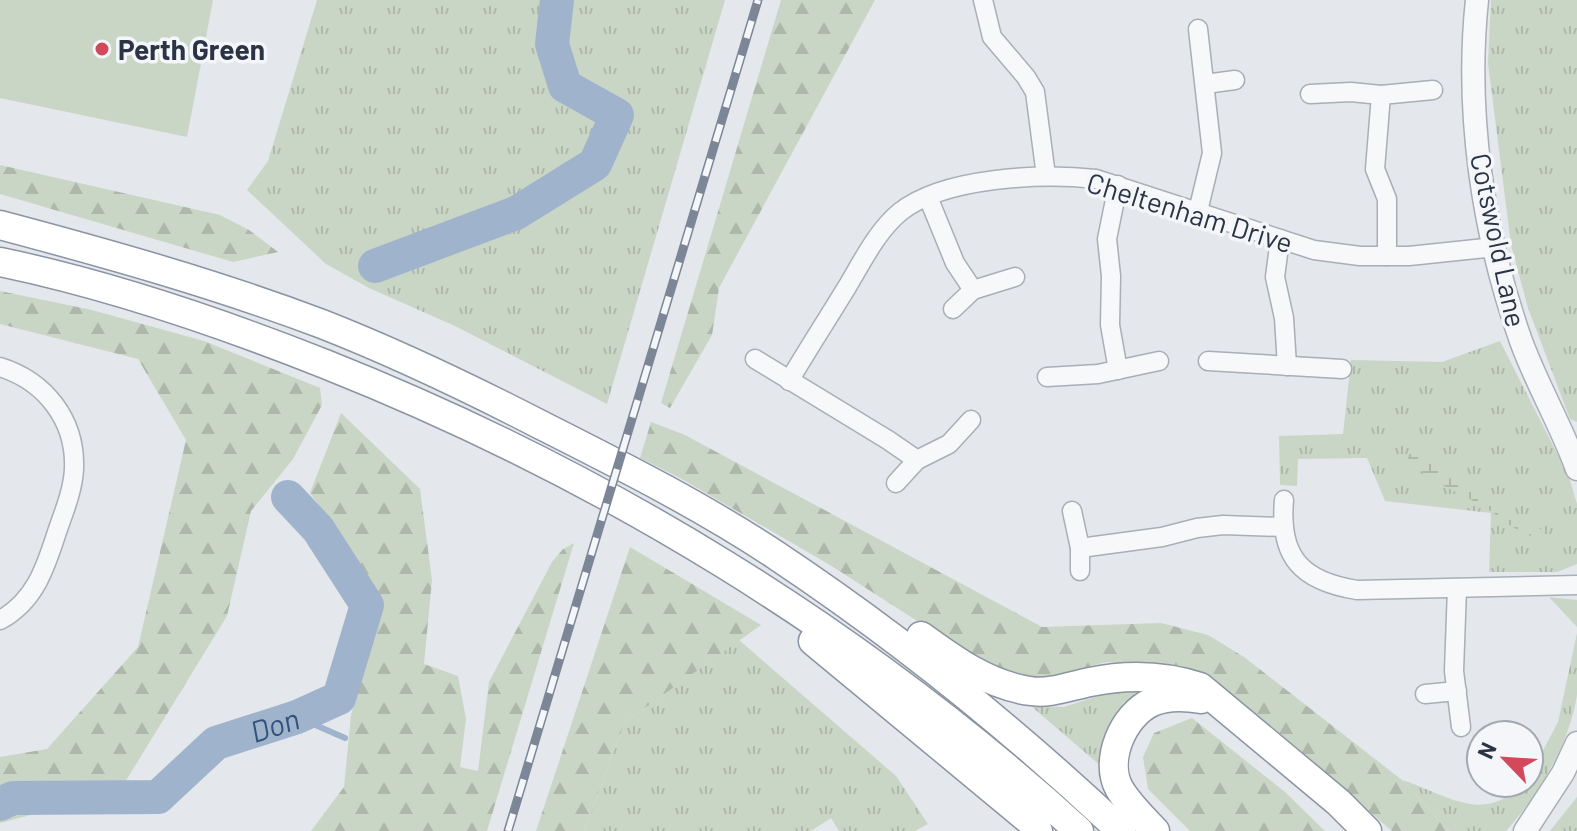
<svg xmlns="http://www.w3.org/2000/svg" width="1577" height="831" viewBox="0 0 1577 831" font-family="Barlow,sans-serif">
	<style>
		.grass { fill: url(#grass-tufts) }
		.forest { fill: url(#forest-firs) }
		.wetland { fill: url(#wetland-marsh) }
		.garden { fill: #c9d6c5 }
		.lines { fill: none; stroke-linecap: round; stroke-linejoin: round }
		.stream { stroke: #9fb4cc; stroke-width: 6 }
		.river { stroke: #9fb4cc; stroke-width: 34 }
		.minor-casing { stroke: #a9aeb7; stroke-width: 21 }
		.tertiary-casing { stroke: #a9aeb7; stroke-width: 25 }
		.trunk-casing { stroke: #8b94a3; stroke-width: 31 }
		.minor { stroke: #f7f8fa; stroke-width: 18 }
		.tertiary { stroke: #f7f8fa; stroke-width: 22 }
		.trunk { stroke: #fff; stroke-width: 28 }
		.rail-casing { stroke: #7d8696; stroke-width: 9 }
		.rail { stroke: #f4f6f9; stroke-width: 6; stroke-dasharray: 18; stroke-linecap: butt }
		.poi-dot { fill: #d1495b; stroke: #f4f6f9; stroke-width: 3 }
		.labels { text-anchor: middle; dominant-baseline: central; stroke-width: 7; stroke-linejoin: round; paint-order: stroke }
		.poi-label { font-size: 28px; font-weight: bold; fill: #2b3445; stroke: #f4f6f9; text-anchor: start }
		.street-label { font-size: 28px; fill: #2b3445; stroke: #f4f6f9 }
		.water-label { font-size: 30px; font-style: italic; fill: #34527a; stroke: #f4f6f9 }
	</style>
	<defs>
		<pattern id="grass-tufts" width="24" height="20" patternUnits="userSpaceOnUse" patternTransform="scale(2)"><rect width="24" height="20" fill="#c9d6c5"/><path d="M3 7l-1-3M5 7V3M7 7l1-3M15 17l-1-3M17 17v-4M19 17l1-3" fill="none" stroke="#adb8ab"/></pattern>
		<pattern id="forest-firs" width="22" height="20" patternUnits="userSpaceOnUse" patternTransform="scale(2)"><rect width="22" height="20" fill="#c9d6c5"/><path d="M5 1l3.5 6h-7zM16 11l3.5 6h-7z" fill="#adb8ab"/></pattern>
		<pattern id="wetland-marsh" width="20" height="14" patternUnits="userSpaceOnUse" patternTransform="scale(2)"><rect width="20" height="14" fill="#c9d6c5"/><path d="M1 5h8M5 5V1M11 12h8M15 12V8" fill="none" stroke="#adb8ab"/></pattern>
	</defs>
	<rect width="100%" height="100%" fill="#e4e7ec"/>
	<g class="grass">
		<polygon points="317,0 725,0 607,404 455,326 369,288 326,264 247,190 268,161"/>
		<polygon points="1491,0 1577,0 1577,422 1570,419 1528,308 1511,245 1488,63"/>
		<polygon points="1500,341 1569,477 1577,504 1577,564 1557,572 1489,572 1491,513 1385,501 1367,458 1298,459 1297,486 1280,485 1279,436 1343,434 1351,360 1442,362"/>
		<polygon points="1549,597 1577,600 1577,627"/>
		<path d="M 1577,633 C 1577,653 1577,676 1577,695 C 1569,745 1539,794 1506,831 L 1449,831 L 1402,780 C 1446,794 1484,826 1523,783 L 1529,783 L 1529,777 L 1558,722 Z"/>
		<polygon points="739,640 896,776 928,824 915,831 839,831 831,818 811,831 584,831 625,722"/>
		<polygon points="1154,687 1124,702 1106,734 1102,767 1031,706 1064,707 1110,692"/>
		<polygon points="1577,797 1577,831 1550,831"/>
	</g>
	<g class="forest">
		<polygon points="781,0 875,0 719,288 712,335 670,408 661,403"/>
		<polygon points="0,165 220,215 249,230 278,252 233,262 0,194"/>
		<polygon points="0,291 92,310 204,341 320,388 322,405 293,459 251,511 227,616 119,792 0,823 0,757 47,749 138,647 186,440 138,359 0,324"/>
		<polygon points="341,413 420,489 432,580 424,664 458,676 466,719 460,767 478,771 489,682 552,562 563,549 574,543 487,831 311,831 344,787 351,715 383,599 310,493"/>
		<polygon points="651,422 685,435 1042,627 1161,623 1208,635 1244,657 1402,780 1449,831 1392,831 1241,701 1202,678 1167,666 1107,662 1041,678 995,671 830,565 680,478 640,458"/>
		<polygon points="630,547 761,625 625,722 584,831 536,831"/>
		<polygon points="1192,718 1285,792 1325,831 1190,831 1148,789 1143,757 1154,733"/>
	</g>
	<path class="wetland" d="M 1415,451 L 1447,477 L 1471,487 L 1515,518 L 1545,531 L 1539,538 C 1515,534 1500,515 1479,504 C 1459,492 1416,476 1407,456 Z"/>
	<polygon class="garden" points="0,0 213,0 187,137 0,98"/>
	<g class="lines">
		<polyline class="stream" points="297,717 345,738"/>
		<g class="river">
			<polyline points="375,266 516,213 595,164 617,115 565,86 552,44 557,0"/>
			<path id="s1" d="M 0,804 L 13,798 L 158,797 L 216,743 L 297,717 L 339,698 L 367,605 L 318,529 L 288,497"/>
		</g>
		<g class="minor-casing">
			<g id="minor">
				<polyline points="983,0 992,37 1026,77 1035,92 1046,176"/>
				<polyline points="1205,84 1235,80"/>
				<polyline points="1310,94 1351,92 1381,95 1433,90"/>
				<polyline points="1381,95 1375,169 1387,199 1387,256"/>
				<polyline points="1118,185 1107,239 1111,276 1110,325 1118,370"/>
				<polyline points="928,197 955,263 973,290"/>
				<polyline points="1198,211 1212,153 1198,29"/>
				<polyline points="1280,239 1275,277 1284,318 1287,366"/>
				<polyline points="953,309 973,290 1015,277"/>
				<polyline points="755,359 888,440 917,460"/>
				<polyline points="1208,361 1342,369"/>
				<path d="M 0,367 C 45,381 76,420 74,469 C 73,491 63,514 56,535 C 45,569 34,602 0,620"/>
				<polyline points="1047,377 1098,374 1159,361"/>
				<path d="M 789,381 C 808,349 828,318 847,287 C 862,262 877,231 900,212 C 944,177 1042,173 1096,179 L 1314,250 L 1360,256 L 1409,256 L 1495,247"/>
				<polyline points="896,483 917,460 949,444 971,420"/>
				<path d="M 1284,500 C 1279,557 1301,581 1357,590 L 1577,585"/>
				<polyline points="1072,511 1080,548 1080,571"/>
				<polyline points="1080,548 1162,537 1197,528 1223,525 1283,527"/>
				<polyline points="1457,588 1454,671 1461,727"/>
				<polyline points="1425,694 1457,691"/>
			</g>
		</g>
		<g class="tertiary-casing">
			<g id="tertiary">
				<path d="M 1477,0 C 1465,113 1483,234 1521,341 C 1537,385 1561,425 1577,469"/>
				<polyline points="1525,831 1563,773 1577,743"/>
			</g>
		</g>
		<g class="trunk-casing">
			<g id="trunk">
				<path d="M 0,225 C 109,254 216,284 322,324 C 396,353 469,388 539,424 C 620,465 702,506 777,556 C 900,638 1014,730 1121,831"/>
				<path d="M 0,262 C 111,285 219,322 325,364 C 602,474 858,630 1079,831"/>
				<path d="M 921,636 C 954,660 988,685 1030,691 C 1050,694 1070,686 1090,682 C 1128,674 1163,675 1200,687 L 1338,802 L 1367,831"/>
				<polyline points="813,641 1034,824 1038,831"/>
				<path d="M 1155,831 C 1143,818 1128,804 1119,788 C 1104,760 1123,715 1152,702 C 1168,695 1184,696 1201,699"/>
			</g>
		</g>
		<use href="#minor" class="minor"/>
		<use href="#tertiary" class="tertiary"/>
		<use href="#trunk" class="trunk"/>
		<g class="rail-casing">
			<polyline id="rail" points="508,831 758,0"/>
		</g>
		<use href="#rail" class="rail"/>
	</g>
	<circle class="poi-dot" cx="102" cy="49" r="8"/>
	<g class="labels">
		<g class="poi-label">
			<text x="118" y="49">Perth Green</text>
		</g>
		<g class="street-label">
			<text transform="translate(1190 212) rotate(17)">Cheltenham Drive</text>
			<text transform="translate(1499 240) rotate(78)">Cotswold Lane</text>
		</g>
		<g class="water-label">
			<text stroke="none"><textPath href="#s1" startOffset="300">Don</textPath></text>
		</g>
	</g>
	<g transform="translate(1505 759) rotate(295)"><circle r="38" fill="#f4f6f9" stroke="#a4a8b1" stroke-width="2"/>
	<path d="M0-6L14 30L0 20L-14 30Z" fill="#d1495b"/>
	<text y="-12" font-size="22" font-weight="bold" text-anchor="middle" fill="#2b3445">N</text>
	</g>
</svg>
